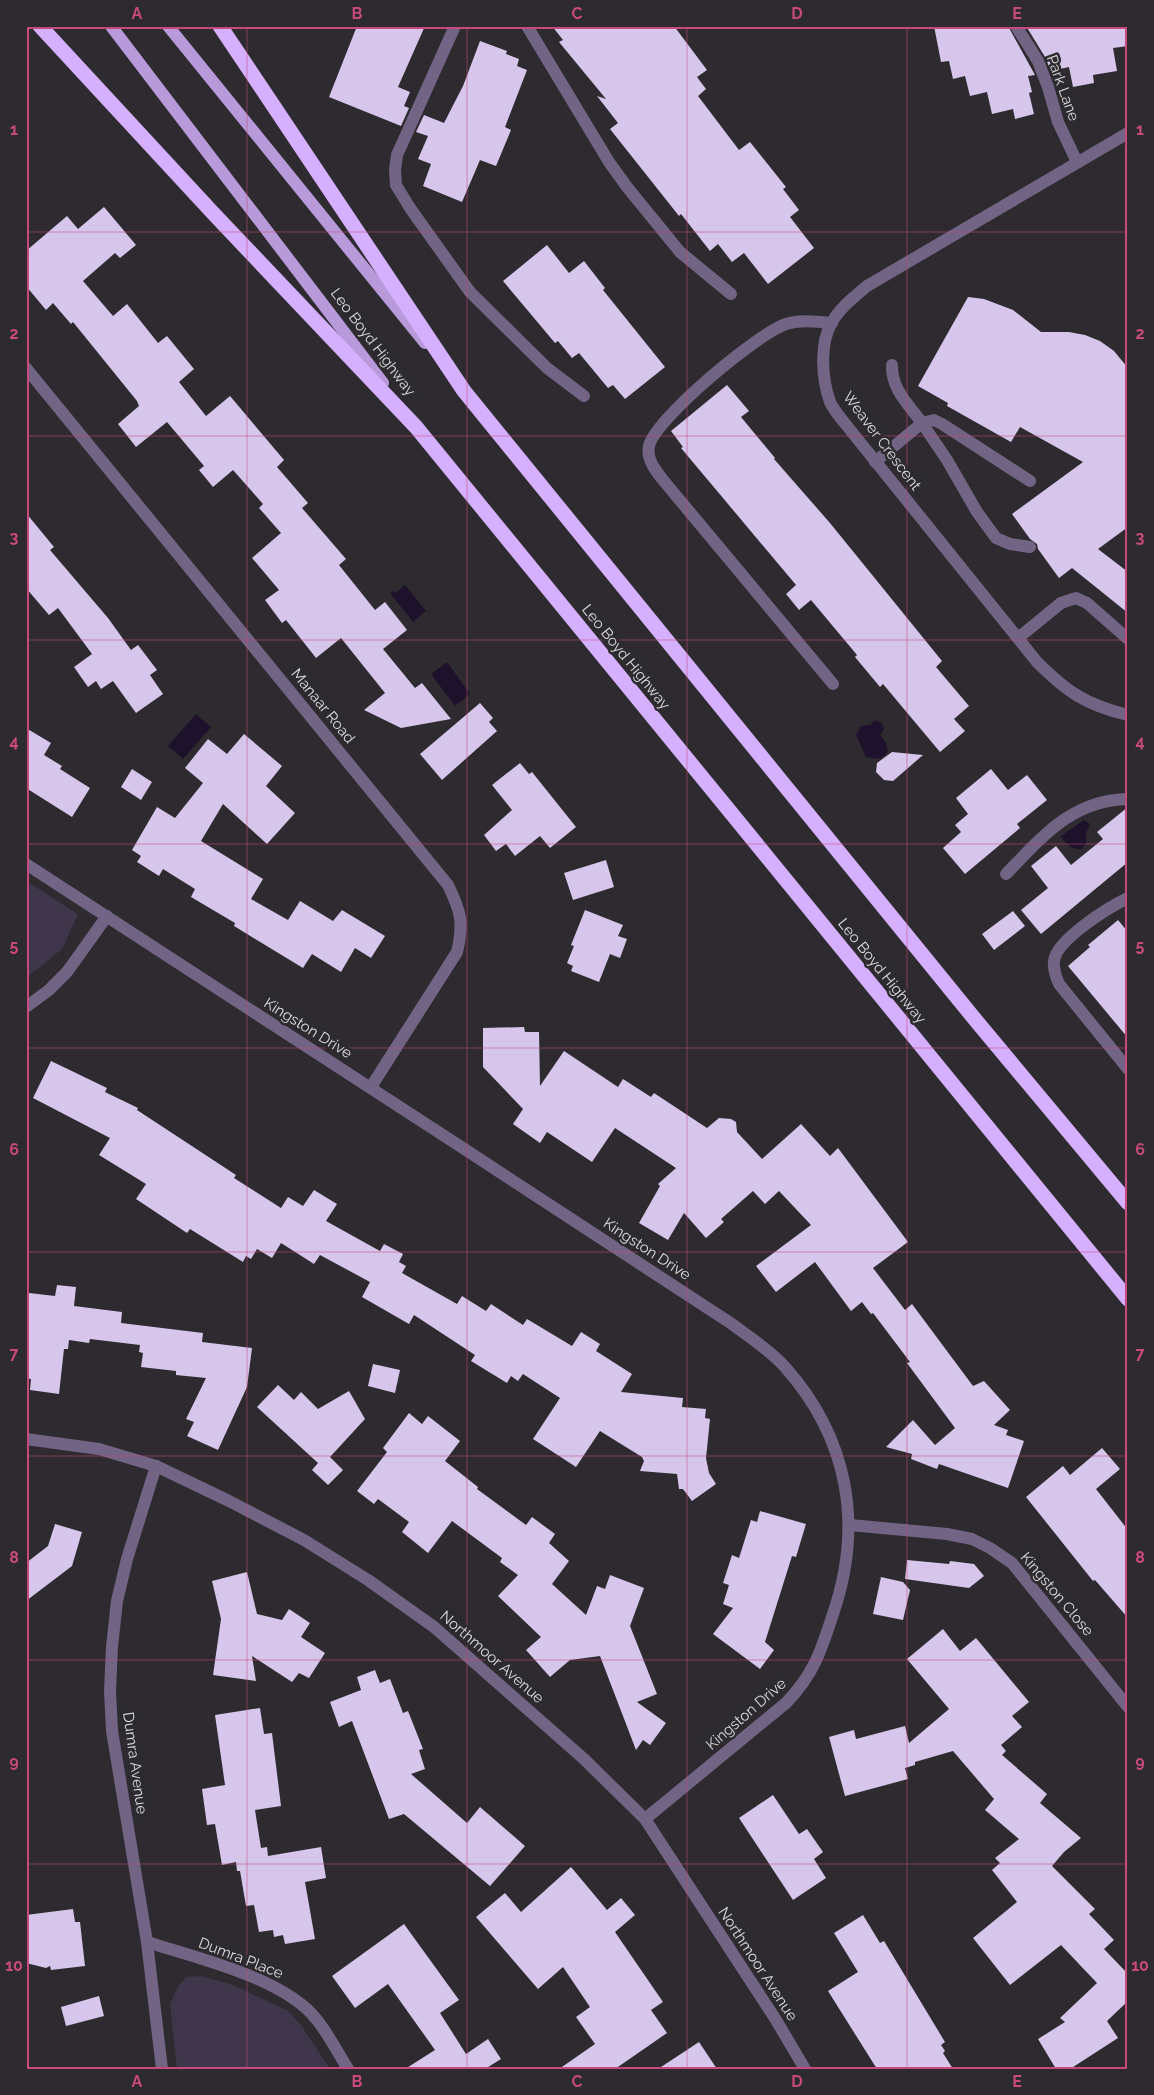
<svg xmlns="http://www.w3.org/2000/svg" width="1154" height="2095" viewBox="0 0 1154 2095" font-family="Raleway,sans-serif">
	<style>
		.green { fill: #40364c }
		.water { fill: #1e112c }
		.building { fill: #d6c6eb }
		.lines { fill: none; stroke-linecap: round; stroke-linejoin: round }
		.minor { stroke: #726484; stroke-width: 12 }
		.major { stroke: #b89adb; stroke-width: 12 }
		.highway { stroke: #d4b0fe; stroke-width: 15 }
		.grid { fill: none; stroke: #c9497c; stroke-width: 1; stroke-opacity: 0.55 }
		.labels { text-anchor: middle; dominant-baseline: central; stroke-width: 5; stroke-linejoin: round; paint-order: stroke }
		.street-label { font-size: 15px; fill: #dddcde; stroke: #2d2b2f }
		.neatline { fill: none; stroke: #c9497c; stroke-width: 2 }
		.grid-label { font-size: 16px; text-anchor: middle; font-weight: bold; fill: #c9497c }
	</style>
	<rect width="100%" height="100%" fill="#2d2b2f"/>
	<g class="green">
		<polygon points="26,881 78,914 62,949 26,978"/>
		<polygon points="201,1976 233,1985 288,2011 301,2025 330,2069 177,2069 170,2004 179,1985 187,1977"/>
	</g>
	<g class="water">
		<polygon points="405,585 426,611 413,622 390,593 393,591 395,593"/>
		<polygon points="447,662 470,694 455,706 431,674"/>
		<polygon points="196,714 211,727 183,759 168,746"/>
		<path d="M 874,720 L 882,723 L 884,729 L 880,735 L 886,743 L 888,751 C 882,761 876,759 866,757 L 856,735 L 861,726 L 871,725 Z"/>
		<path d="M 1084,820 L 1090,824 L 1086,833 L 1086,844 L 1081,849 C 1072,850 1066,844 1061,836 Z"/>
	</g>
	<g class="building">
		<polygon points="357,26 425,26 398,87 410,92 404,106 409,108 401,126 329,97"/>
		<polygon points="552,26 674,26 707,70 697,77 706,89 698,96 739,150 750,142 786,187 783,189 799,210 790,217 814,248 768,284 744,253 732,262 718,244 710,251 681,214 679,216 610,129 618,123 597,96 606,99 559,42 563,40"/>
		<polygon points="934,26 1008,26 1035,75 1028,76 1032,92 1029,93 1034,114 1015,119 1013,109 992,114 987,92 970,96 965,76 953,79 949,61 941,62"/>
		<polygon points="1026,26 1128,26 1128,46 1113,48 1117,71 1093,75 1094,83 1073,87 1069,67 1051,71 1045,57"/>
		<polygon points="480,41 507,51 506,54 519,59 517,66 527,70 505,127 511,130 496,166 480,160 462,202 423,186 431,164 418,159 428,136 416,132 424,115 444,123 463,86"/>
		<polygon points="104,207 136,245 120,258 115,253 83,281 113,316 127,304 158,343 167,336 194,369 179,382 206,416 230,396 284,460 277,467 308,503 302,508 346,559 339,565 375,610 385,602 407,630 383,649 415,688 422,683 451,719 401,728 364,710 385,693 341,638 316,658 286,620 282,623 265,600 279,590 252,558 281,533 259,508 263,504 233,470 213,487 199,470 204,466 167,422 136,447 118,424 139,406 137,401 73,322 71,324 53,303 46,310 26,286 26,251 67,216 78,229"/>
		<polygon points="547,245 569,273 584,261 605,288 603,290 665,367 625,399 613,385 608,388 579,353 572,358 558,341 555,343 503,281"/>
		<polygon points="968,297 984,299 1013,310 1041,332 1069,332 1085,335 1100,341 1114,351 1128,368 1128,527 1098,549 1128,572 1128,613 1072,568 1059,578 1038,549 1037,544 1030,539 1012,514 1083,462 1020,427 1011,442 947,406 948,403 918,386"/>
		<polygon points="727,385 749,411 741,417 775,458 774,459 830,523 942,661 936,667 969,706 954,719 965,731 940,752 883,684 880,687 855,657 857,655 811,600 799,610 786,594 796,585 681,448 683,447 671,431"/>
		<polygon points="26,513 54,547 50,550 108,618 131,650 138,645 157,670 150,675 163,694 136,713 113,681 101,689 96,681 88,687 74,667 92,654 58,608 49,615 26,588"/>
		<polygon points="480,703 493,718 489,722 497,731 442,780 420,754"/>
		<polygon points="26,728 51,743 44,755 62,766 60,769 90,788 72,817 26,788"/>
		<polygon points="244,734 282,766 266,786 295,813 267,844 223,804 201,841 263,879 251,899 288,920 300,901 333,921 342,910 385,936 371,958 355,948 341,972 312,954 303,968 234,926 235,923 191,897 195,889 163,869 159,876 137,862 141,856 132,850 157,807 175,818 203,783 185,768 208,739 227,754"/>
		<polygon points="892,752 923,755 893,781 884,780 876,772 877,763"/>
		<polygon points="520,763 529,774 532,772 576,827 550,848 540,836 515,856 506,844 496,851 484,835 512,810 492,785"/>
		<polygon points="132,769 152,782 141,800 121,787"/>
		<polygon points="991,769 1008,790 1027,775 1047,800 1017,824 1020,828 965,874 943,848 961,832 955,825 968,814 956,798"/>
		<polygon points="1128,807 1128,862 1041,934 1021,910 1048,888 1031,866 1056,846 1071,865 1103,839 1097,832"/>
		<polygon points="606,860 614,887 573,900 564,873"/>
		<polygon points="585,910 623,925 618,936 627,939 620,958 610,954 599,982 571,971 573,966 567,963 574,946 571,945"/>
		<polygon points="1013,911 1025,926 994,950 982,934"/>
		<polygon points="1118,920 1128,932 1128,1038 1068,966 1090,947 1088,945"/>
		<polygon points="524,1027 525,1032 539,1032 540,1086 564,1051 618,1087 623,1079 651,1097 654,1093 707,1128 719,1118 731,1119 736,1122 737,1132 762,1159 801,1124 830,1156 838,1148 908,1242 873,1268 905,1310 912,1304 973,1386 984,1381 1010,1410 994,1425 1008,1430 1006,1435 1024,1441 1008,1488 939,1464 937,1469 911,1459 912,1454 886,1447 913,1420 935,1445 955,1428 907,1363 910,1362 873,1313 871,1314 862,1302 851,1311 815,1262 776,1292 756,1266 811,1225 779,1191 765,1204 753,1191 721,1219 724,1222 706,1238 684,1213 668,1240 639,1223 660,1186 658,1184 676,1168 615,1128 592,1162 547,1132 540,1143 513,1124 523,1109 483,1067 483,1028"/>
		<polygon points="51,1061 107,1088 105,1092 138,1108 137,1110 236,1175 234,1178 281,1208 288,1197 303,1206 314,1190 337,1204 326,1221 380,1251 384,1244 403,1254 399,1262 406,1266 402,1273 457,1304 462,1296 486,1311 491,1304 523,1325 527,1319 572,1346 581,1332 600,1344 596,1351 632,1374 621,1392 683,1398 682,1407 706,1409 705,1418 710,1419 706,1458 709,1473 716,1484 692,1501 683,1489 679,1489 677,1474 640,1471 644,1461 642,1457 600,1431 576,1467 533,1439 560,1398 523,1374 518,1381 511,1376 507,1383 471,1361 475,1355 414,1315 409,1324 362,1297 370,1282 320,1255 314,1264 281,1243 272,1258 257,1249 251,1259 246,1256 243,1262 190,1229 187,1233 136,1199 146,1184 99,1155 110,1138 33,1098"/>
		<polygon points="57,1285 76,1287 74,1306 122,1312 121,1323 203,1333 202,1342 252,1348 247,1387 218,1450 187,1436 194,1422 186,1419 206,1378 176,1375 176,1371 141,1367 143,1353 139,1352 140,1345 90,1339 89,1343 69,1340 68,1349 64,1349 59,1394 30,1390 31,1379 26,1378 26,1298 28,1298 29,1293 55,1296"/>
		<polygon points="373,1364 400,1370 395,1393 368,1386"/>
		<polygon points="278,1385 294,1400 301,1392 318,1409 349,1391 365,1419 330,1457 343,1470 328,1485 312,1470 318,1463 257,1407"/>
		<polygon points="409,1413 422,1424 428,1416 460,1441 445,1461 478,1487 477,1489 526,1525 532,1517 555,1534 549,1543 569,1561 552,1584 586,1615 597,1586 605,1589 610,1575 644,1588 630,1626 657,1694 637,1702 666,1723 650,1745 643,1740 636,1750 600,1656 570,1660 550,1677 526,1650 541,1637 498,1596 518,1575 500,1562 502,1558 452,1521 428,1553 402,1532 409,1522 378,1499 374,1504 357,1491 387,1452 383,1448"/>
		<polygon points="1102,1448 1120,1469 1096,1489 1128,1530 1128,1618 1095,1580 1093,1581 1026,1497 1063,1466 1070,1475"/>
		<polygon points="760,1511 806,1524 796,1557 792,1556 765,1642 774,1650 760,1669 713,1634 733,1608 723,1604 729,1585 723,1583 732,1555 739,1558 751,1520 757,1522"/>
		<polygon points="55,1524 82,1532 72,1566 26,1601 26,1563 48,1546"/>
		<polygon points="907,1560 949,1564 950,1561 974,1564 984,1576 969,1588 905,1579"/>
		<polygon points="247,1572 257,1614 282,1620 289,1609 310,1623 301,1637 325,1653 309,1678 299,1673 292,1682 252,1656 256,1681 213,1675 221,1619 212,1581"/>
		<polygon points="881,1577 903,1582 910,1590 903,1620 873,1614"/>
		<polygon points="943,1629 960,1651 976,1638 1029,1702 1012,1716 1022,1727 1001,1745 1006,1751 1002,1755 1047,1794 1040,1803 1081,1838 1064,1852 1052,1866 1095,1909 1089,1914 1114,1940 1104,1949 1128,1974 1128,2001 1107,2021 1118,2038 1070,2069 1056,2069 1038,2039 1065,2022 1060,2018 1097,1983 1061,1945 1010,1985 973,1938 1017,1902 992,1870 1000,1863 995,1858 1019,1839 985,1810 994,1799 953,1751 915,1762 915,1765 905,1768 908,1779 845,1796 829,1737 854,1730 856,1739 905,1726 909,1743 949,1709 907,1659"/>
		<polygon points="375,1670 380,1683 390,1679 403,1713 408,1711 423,1749 419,1750 425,1769 411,1774 467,1823 480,1807 525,1846 490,1886 404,1814 389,1819 352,1721 339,1727 330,1702 361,1690 357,1677"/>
		<polygon points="260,1708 264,1734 272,1733 281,1806 255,1810 261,1848 267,1847 268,1856 321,1847 326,1878 305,1882 315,1939 285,1944 283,1935 274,1937 273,1930 259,1932 254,1905 246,1906 240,1871 237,1871 236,1862 222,1865 215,1824 207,1825 202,1789 225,1785 215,1715"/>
		<polygon points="773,1795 799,1834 807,1829 823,1852 814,1859 826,1878 793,1900 739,1818"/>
		<polygon points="571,1867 607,1910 621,1898 635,1915 615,1932 663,2002 651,2010 667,2033 615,2069 559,2069 595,2044 576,2017 590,2007 563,1967 538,1989 476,1917 505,1893 521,1912"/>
		<polygon points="73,1909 75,1922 80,1922 85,1966 51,1970 50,1966 46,1968 26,1963 26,1915"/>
		<polygon points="863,1915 880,1943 884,1941 945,2042 941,2045 945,2051 943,2053 953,2069 877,2069 828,1991 858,1972 834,1933"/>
		<polygon points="404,1924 459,2000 440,2013 466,2054 488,2039 501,2059 485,2069 405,2069 435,2050 388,1984 355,2008 332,1976"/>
		<polygon points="99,1996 104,2016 66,2026 61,2007"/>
		<polygon points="699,2042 717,2069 658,2069"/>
	</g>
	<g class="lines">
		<g class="minor">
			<polyline points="455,26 397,155 395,170 396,185 410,208 470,292 547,368 584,396"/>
			<polyline points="527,26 609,162 627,187 680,252 731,294"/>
			<polyline points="1016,26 1038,61 1048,87 1058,122 1077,162"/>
			<path d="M 1128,133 L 867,286 C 854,297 840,308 832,322 C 819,344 822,379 830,402 C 833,408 838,415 843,421 L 1037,662 C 1067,692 1086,705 1128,715"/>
			<path d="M 832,323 C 817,322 801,319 786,324 C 758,333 655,419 649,446 C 646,459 656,471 663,480 L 833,684"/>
			<path d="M 26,368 L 448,885 C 461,912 464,922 457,952 L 371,1087"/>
			<path d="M 875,462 L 922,423 C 909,405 891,389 892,365"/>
			<polyline points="1030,481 942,424 934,420 922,423 947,460 977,512 996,538 1010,544 1030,547"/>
			<polyline points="1018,638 1061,603 1076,598 1087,603 1128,639"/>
			<path d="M 26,864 C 262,1017 497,1170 732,1324 C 749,1337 770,1350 785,1367 C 848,1438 864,1524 833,1614 C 821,1651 814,1674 786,1703 L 645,1819"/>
			<path d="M 1006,874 C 1042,837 1072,800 1128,799"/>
			<path d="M 1128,898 C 1109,907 1056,940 1054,961 C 1053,969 1056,977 1059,984 L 1128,1069"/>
			<polyline points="26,1007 49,990 67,972 107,916"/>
			<polyline points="26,1439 99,1449 156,1466 227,1500 304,1540 368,1580 434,1627 584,1759 645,1819 776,2020 805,2069"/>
			<polyline points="156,1466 127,1559 117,1601 112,1647 110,1691 112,1731 147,1942 162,2069"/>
			<polyline points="850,1525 947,1534 972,1539 990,1548 1012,1563 1128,1707"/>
			<path d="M 147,1942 C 196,1958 285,1978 317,2020 C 329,2035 338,2053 348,2069"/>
		</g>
		<g class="major">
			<polyline points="111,26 383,383"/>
			<polyline points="168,26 425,343"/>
		</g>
		<g class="highway">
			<polyline points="40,26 212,212 416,427 1128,1299"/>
			<polyline points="220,26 464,391 973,1017 1128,1203"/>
		</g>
	</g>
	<path class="grid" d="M 247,26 L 247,2069M 467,26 L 467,2069M 687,26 L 687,2069M 907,26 L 907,2069M 26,232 L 1128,232M 26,436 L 1128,436M 26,640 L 1128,640M 26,844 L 1128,844M 26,1048 L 1128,1048M 26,1252 L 1128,1252M 26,1456 L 1128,1456M 26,1660 L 1128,1660M 26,1864 L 1128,1864"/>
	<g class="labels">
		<g class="street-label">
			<text transform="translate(1063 88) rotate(70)">Park Lane</text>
			<text transform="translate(373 342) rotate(53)">Leo Boyd Highway</text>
			<text transform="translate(882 441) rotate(53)">Weaver Crescent</text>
			<text transform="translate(626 657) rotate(51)">Leo Boyd Highway</text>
			<text transform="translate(323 706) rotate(51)">Manaar Road</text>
			<text transform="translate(882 971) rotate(51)">Leo Boyd Highway</text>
			<text transform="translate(308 1028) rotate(32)">Kingston Drive</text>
			<text transform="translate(647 1249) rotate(33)">Kingston Drive</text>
			<text transform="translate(1057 1594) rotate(50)">Kingston Close</text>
			<text transform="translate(492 1657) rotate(41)">Northmoor Avenue</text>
			<text transform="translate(746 1714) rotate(-41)">Kingston Drive</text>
			<text transform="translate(135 1763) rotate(82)">Dumra Avenue</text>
			<text transform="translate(241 1958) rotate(21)">Dumra Place</text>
			<text transform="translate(758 1964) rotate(57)">Northmoor Avenue</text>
		</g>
	</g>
	<rect width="1154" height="2095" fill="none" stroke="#2d2b2f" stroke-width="55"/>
	<rect x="28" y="28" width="1098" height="2040" class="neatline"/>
	<g class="grid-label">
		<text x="137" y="19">A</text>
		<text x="357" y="19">B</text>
		<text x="577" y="19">C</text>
		<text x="797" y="19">D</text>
		<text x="1017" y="19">E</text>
		<text x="14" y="135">1</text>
		<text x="1140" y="135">1</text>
		<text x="14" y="339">2</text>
		<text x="1140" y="339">2</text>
		<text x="14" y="543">3</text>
		<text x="1140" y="543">3</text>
		<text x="14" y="747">4</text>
		<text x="1140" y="747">4</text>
		<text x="14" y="951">5</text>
		<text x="1140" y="951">5</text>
		<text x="14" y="1155">6</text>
		<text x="1140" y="1155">6</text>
		<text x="14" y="1359">7</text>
		<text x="1140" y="1359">7</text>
		<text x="14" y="1563">8</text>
		<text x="1140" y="1563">8</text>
		<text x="14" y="1767">9</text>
		<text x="1140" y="1767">9</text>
		<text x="14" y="1971">10</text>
		<text x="1140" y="1971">10</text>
		<text x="137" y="2087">A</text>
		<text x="357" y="2087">B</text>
		<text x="577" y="2087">C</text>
		<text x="797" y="2087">D</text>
		<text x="1017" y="2087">E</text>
	</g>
</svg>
